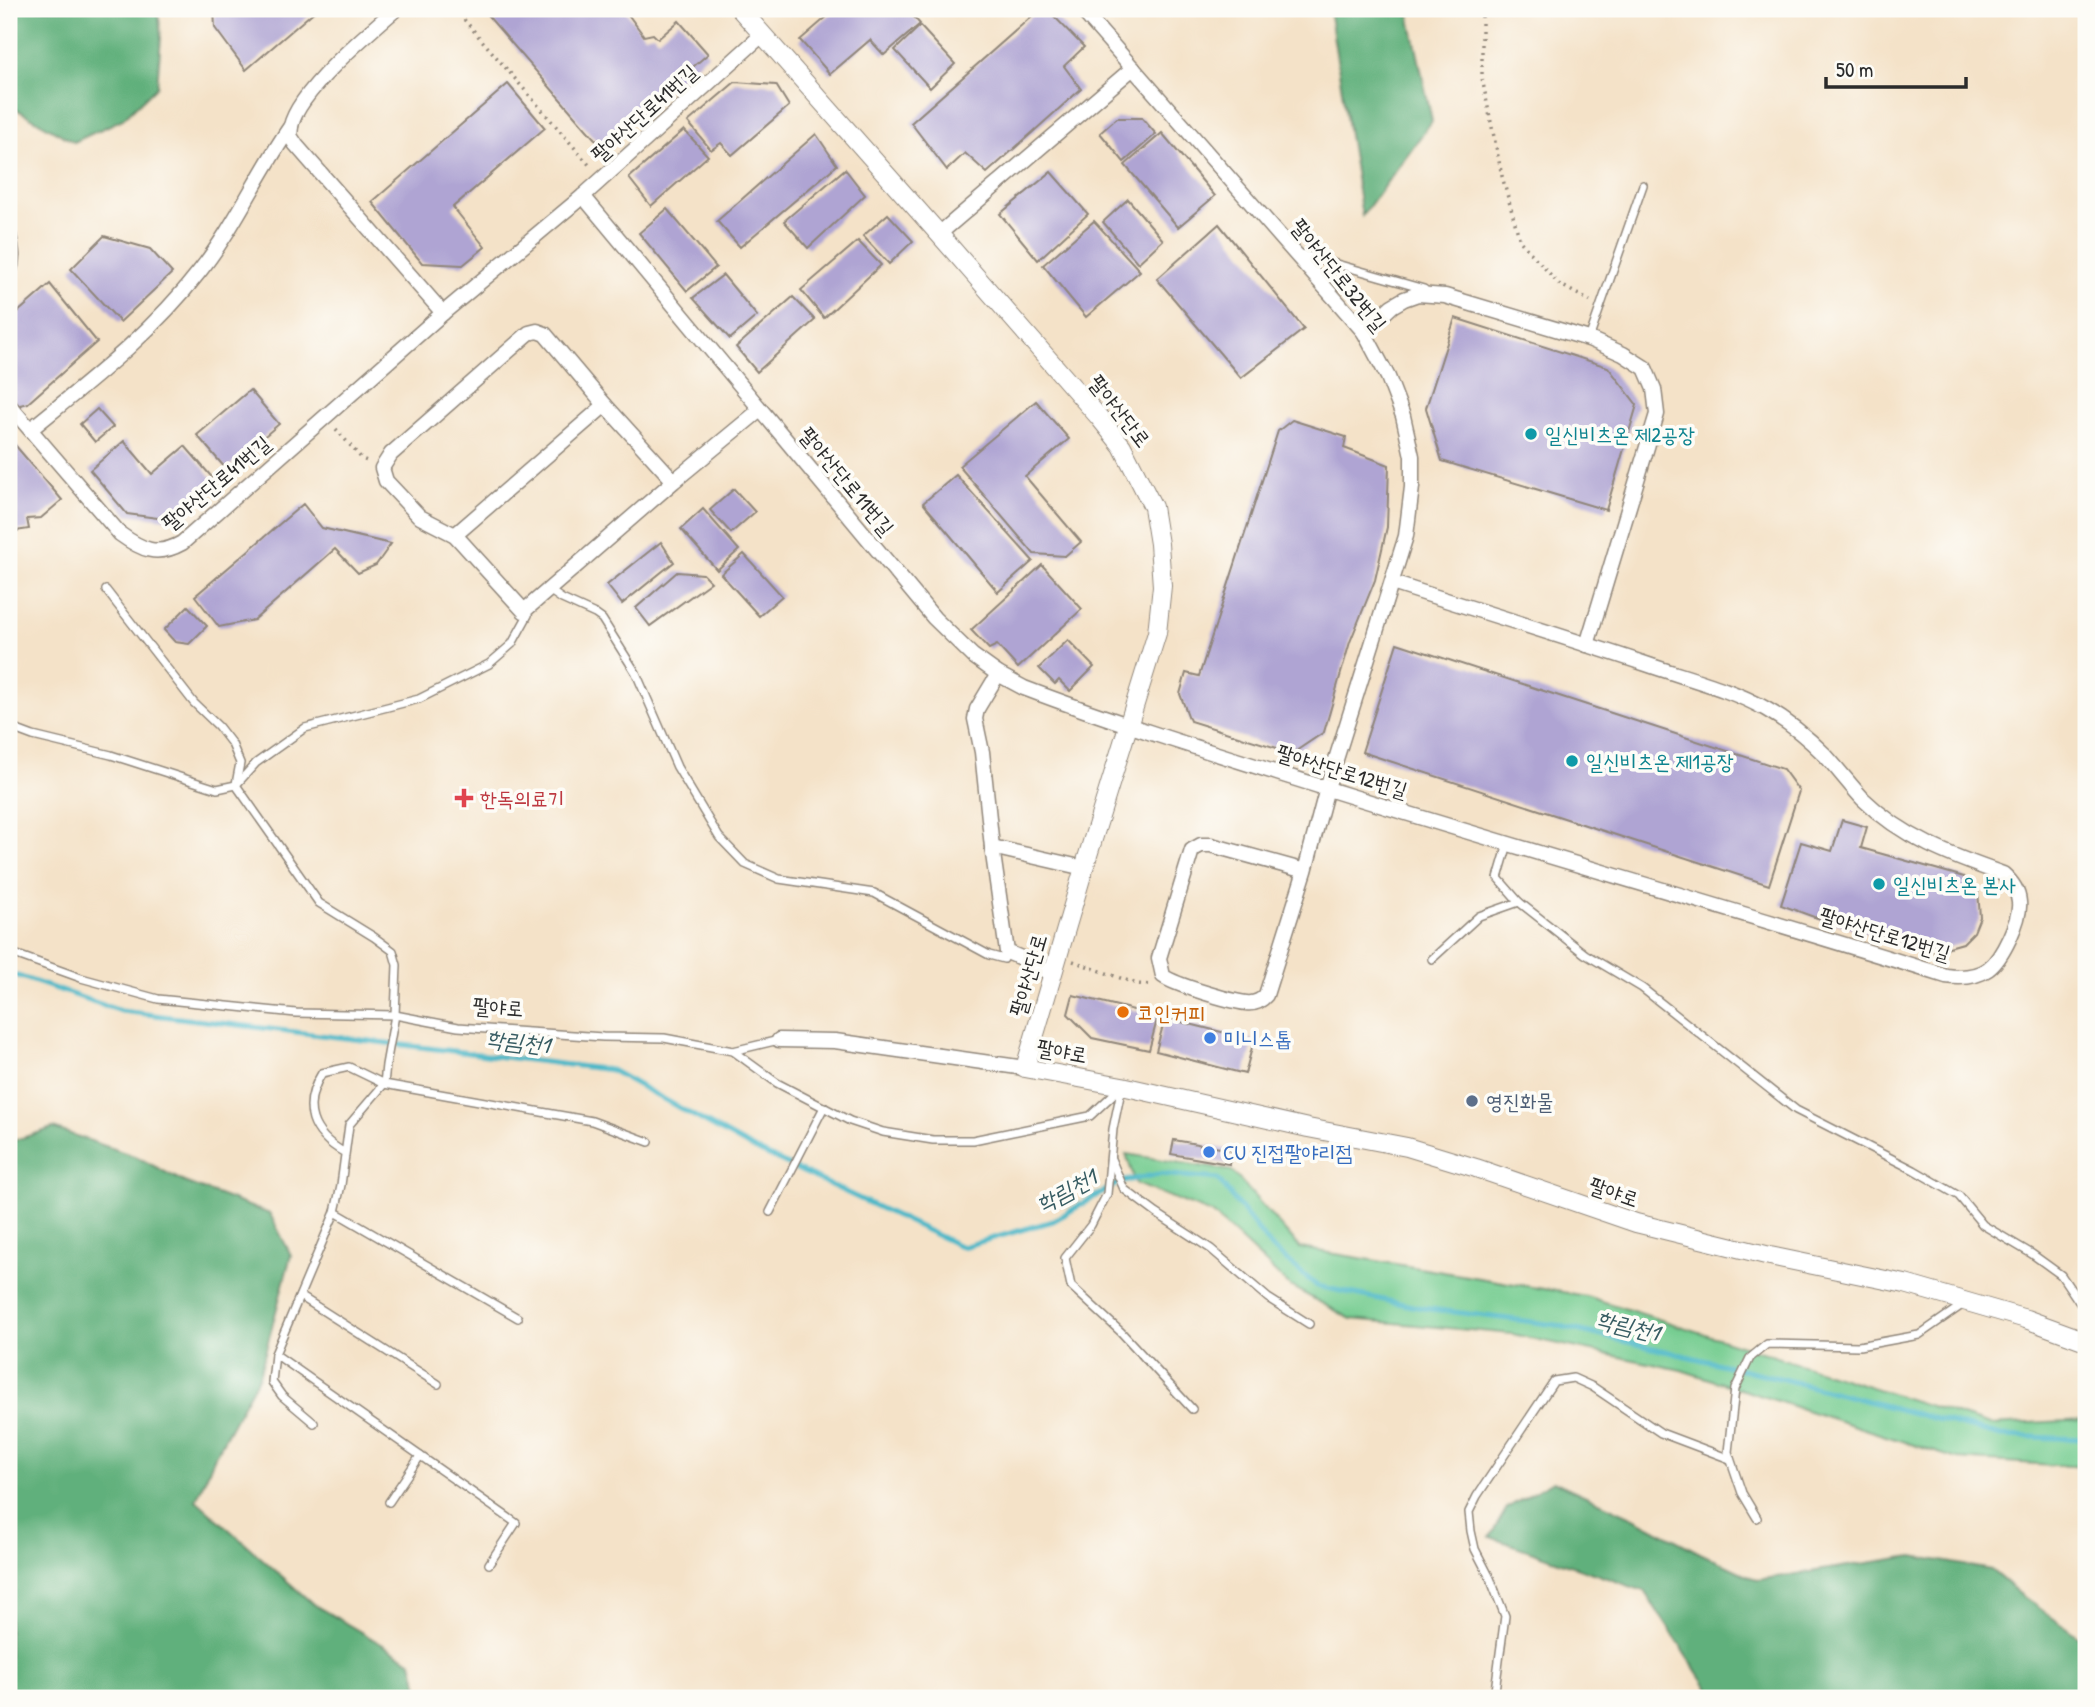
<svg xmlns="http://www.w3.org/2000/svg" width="2095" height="1707" viewBox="0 0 2095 1707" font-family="'Patrick Hand','Poor Story',sans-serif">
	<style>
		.green { fill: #77cd92; stroke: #517c5e; stroke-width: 2 }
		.forest { fill: #61b07c; stroke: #466e54; stroke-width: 2 }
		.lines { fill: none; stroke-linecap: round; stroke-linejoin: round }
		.stream { stroke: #4cb8c8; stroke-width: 5 }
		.building { fill: #afa4d3 }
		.service-casing { stroke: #90867a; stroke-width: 10 }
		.minor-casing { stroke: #90867a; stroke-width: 17 }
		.tertiary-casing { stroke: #90867a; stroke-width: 20 }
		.path { stroke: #90867a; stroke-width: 3.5; stroke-dasharray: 2 5; stroke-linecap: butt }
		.service { stroke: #fff; stroke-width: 7 }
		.minor { stroke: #fff; stroke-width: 14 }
		.tertiary { stroke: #fff; stroke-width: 18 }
		.culture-dot { fill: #0f9aa8; stroke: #fdfcf7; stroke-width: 2.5 }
		.health-dot { fill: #e0444e; stroke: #fdfcf7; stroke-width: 2.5 }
		.food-dot { fill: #e8710a; stroke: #fdfcf7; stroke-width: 2.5 }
		.shop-dot { fill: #3f7fe0; stroke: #fdfcf7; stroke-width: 2.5 }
		.service-dot { fill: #5c6f8a; stroke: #fdfcf7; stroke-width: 2.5 }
		.labels { text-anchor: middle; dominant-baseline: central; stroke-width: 7; stroke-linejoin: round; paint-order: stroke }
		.street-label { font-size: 21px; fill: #2b2b2b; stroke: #fdfcf7 }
		.culture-label { font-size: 21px; fill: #0d838f; stroke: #fdfcf7; text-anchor: start }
		.health-label { font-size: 21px; fill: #be3a42; stroke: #fdfcf7; text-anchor: start }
		.food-label { font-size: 21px; fill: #c56008; stroke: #fdfcf7; text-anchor: start }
		.shop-label { font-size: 21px; fill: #366cbe; stroke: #fdfcf7; text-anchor: start }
		.service-label { font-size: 21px; fill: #4e5e75; stroke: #fdfcf7; text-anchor: start }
		.water-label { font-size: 23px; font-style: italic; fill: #375c62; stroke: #fdfcf7 }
	</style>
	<rect width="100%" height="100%" fill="#fdfcf7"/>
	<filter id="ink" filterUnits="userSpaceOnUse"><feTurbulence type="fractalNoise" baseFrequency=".0143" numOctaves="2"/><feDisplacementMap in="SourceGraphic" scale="14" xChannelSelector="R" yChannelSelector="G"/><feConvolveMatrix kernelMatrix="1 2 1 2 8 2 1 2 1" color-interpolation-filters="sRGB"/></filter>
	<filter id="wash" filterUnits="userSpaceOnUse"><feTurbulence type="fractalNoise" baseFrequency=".00686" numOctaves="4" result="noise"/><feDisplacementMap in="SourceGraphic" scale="28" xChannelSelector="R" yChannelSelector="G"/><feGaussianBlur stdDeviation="1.57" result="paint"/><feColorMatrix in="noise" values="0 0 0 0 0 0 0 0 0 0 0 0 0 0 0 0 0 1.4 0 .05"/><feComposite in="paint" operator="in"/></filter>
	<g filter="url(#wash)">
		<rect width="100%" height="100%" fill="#f4e2c8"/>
		<polygon class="green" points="1126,1154 1232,1171 1300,1248 1586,1296 1990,1425 2086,1420 2086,1467 1957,1459 1681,1370 1512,1334 1351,1319 1290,1286 1212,1213 1136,1184"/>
		<g class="forest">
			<polygon points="9,9 158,9 161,37 157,86 123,119 74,142 9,105"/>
			<polygon points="1329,9 1408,9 1432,121 1362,216"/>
			<polygon points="53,1128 137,1157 184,1182 270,1214 291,1255 259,1376 215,1456 196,1500 313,1604 412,1662 421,1698 9,1698 9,1142"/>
			<polygon points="1553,1481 1634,1518 1700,1553 1757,1580 1913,1556 1991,1570 2021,1595 2086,1642 2086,1698 1715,1698 1644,1591 1490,1537 1507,1508"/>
		</g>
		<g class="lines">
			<polyline class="stream" points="9,973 121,1011 611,1070 752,1148 962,1247 1053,1221 1120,1182 1159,1174 1218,1179 1271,1247 1317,1286 1422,1308 1556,1325 1783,1379 2001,1436 2086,1439"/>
		</g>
		<g id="blocks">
			<g class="building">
				<polygon points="214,9 317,9 246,70 215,28"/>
				<polygon points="482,9 624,9 644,36 653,34 658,39 679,21 708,54 601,146"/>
				<polygon points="836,9 907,9 920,24 884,55 870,40 830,74 800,40"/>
				<polygon points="1040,9 1047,9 1084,47 1064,66 1081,89 987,173 965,153 947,170 911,123"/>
				<polygon points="920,26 955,64 930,88 895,50"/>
				<polygon points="735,82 776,85 789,106 732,155 721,143 711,150 688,122"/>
				<polygon points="508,84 545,128 453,207 485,247 463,265 422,263 372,202"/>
				<polygon points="1117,118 1142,118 1156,134 1124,162 1100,133"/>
				<polygon points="684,130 708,156 651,206 629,178"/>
				<polygon points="1162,133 1215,196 1178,227 1125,165"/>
				<polygon points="816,134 837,165 740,247 717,221"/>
				<polygon points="845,169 865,195 808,248 784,221"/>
				<polygon points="1051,172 1088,214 1038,260 1000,214"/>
				<polygon points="1128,199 1163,240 1138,263 1103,222"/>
				<polygon points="667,209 716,267 687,291 639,233"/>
				<polygon points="888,214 913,241 889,264 863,236"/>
				<polygon points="1094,221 1140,271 1086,317 1043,265"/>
				<polygon points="1219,224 1304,329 1241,378 1157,279"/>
				<polygon points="104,236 150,249 172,273 120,322 71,269"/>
				<polygon points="858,241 881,265 824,318 801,290"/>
				<polygon points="723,275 757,316 730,339 693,298"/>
				<polygon points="50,284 97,342 28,403 16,406 9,396 9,320"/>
				<polygon points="793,297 815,320 757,372 736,347"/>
				<polygon points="1455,318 1608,367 1637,405 1606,510 1442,461 1426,408"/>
				<polygon points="250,390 279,424 226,469 197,435"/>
				<polygon points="1036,401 1069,439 1025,476 1081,542 1065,556 1034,554 959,466"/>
				<polygon points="97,409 113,427 95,442 80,424"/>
				<polygon points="1292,420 1346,437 1344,448 1389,465 1387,527 1375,580 1350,642 1324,732 1293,753 1190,721 1180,694 1186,673 1199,676 1278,431"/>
				<polygon points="9,438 62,500 41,518 27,519 29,529 9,532"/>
				<polygon points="124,441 152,474 185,446 216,482 173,520 127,514 90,470"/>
				<polygon points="956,475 1033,561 998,592 923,503"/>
				<polygon points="734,489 755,512 731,533 710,510"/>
				<polygon points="303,504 322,528 391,544 376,565 358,573 335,549 254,620 219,627 195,596"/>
				<polygon points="703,509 739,550 717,570 681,529"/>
				<polygon points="661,542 674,562 622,604 607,585"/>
				<polygon points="744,554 782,596 759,616 721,574"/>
				<polygon points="1042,565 1082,609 1018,668 997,645 989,649 971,630"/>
				<polygon points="677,572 703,574 711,582 650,626 636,608"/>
				<polygon points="188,606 207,626 189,644 175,642 164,630"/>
				<polygon points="1068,640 1094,667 1070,691 1059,680 1055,684 1039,668"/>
				<polygon points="1397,643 1783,769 1799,791 1769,885 1362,752"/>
				<polygon points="1842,820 1867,827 1861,848 1964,877 1978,891 1980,917 1974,932 1963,943 1949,947 1938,953 1814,917 1781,905 1801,842 1832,851"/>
				<polygon points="1073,995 1158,1016 1149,1050 1092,1038 1068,1014"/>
				<polygon points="1165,1018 1254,1040 1245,1074 1156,1051"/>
				<polygon points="1174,1140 1232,1150 1229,1164 1171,1154"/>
			</g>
		</g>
	</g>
	<g filter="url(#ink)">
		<use href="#blocks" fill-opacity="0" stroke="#90867a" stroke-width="2"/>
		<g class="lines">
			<g class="service-casing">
				<g id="service">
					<polyline points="1298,253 1424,289"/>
					<polyline points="1589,339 1643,185"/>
					<polyline points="106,590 194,703 218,726 232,744 240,763 236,784"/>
					<polyline points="549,590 562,599 595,614 602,619 636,673 677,767 719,837 745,864 779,879 874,893 989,955 1004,959 1007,952"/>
					<polyline points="9,727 33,736 111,755 217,789 236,785 319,903 374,937 393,951 397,965 395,1015 386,1065 384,1084 592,1121 649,1142"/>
					<polyline points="236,785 256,763 305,728 419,699 489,664 512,644 528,615 524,611"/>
					<polyline points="1508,844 1498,878 1519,902 1585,954 1642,988 1796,1110 1914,1170 1959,1196 1983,1225 2032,1254 2061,1275 2086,1312"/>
					<polyline points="9,952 81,978 158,999 296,1013 395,1015 458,1027 603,1037 664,1038 733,1051 779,1040"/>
					<polyline points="1432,959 1479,916 1519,902"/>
					<polyline points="733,1051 777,1083 850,1121 883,1132 933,1140 973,1140 1090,1116 1119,1089"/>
					<polyline points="1122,1086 1113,1129 1107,1194 1091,1225 1065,1258 1071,1286 1121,1332 1192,1409"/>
					<path d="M 345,1153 C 311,1134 301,1107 322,1073 L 349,1067 L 384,1084 L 349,1125 L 341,1185 L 335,1212 L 275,1354 L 516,1523 L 489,1564"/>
					<polyline points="1111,1159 1124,1189 1156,1213 1211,1249 1268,1298 1309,1324"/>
					<polyline points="335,1212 518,1318"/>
					<polyline points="770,1212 824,1107"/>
					<polyline points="300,1296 438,1384"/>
					<polyline points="275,1354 272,1382 282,1396 314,1423"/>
					<polyline points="389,1502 420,1456"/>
					<polyline points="1757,1518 1742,1493 1728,1452 1735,1389 1750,1358 1767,1344 1859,1346 1919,1335 1965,1303"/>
					<polyline points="1494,1698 1505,1616 1490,1578 1475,1549 1471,1531 1469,1512 1477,1496 1554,1381 1573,1378 1593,1387 1661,1433 1730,1459"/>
				</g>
			</g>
			<g class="minor-casing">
				<g id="minor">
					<path d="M 1081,9 L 1364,332 L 1388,377 L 1403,416 L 1412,456 L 1412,487 L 1406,536 L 1327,788 L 1305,871 L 1266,995 C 1261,1001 1254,1004 1246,1003 C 1230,1001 1175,985 1163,976 L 1159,958 L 1192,850 L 1201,845 L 1211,845 L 1305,871"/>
					<polyline points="291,126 290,136 296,145 443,313"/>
					<path d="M 583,196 L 934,618 L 973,656 L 998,674 L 1024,688 C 1129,728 1237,760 1344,794 C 1544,856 1746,913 1946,976 C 1960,978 1975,978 1988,969 C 2002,959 2021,919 2019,902 C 2018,890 2011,881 2003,874 C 1951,856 1903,838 1863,799 C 1850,785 1838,769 1825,755 C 1808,738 1787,721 1766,709 C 1729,688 1686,678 1646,664 C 1562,636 1477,610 1392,583"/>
					<polyline points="939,234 1133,68"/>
					<path d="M 9,235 C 12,249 14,259 9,273"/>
					<polyline points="1364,332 1392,306 1404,299 1418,294 1445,296 1589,339 1623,354 1645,368 1654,389 1657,414 1587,645"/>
					<path d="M 9,405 L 120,534 C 142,550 157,557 182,543 L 443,313 L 583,196 L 762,35"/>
					<path d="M 31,429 C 91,380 152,333 199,272 C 235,227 258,173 291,126 C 298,92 368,33 396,9"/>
					<polyline points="674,481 605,405 545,334 537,331 529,333 391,454 382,468 386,481 420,517 455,535 524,611 674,481 760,410"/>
					<polyline points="455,535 605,405"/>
					<polyline points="998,674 977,709 975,719 982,752 992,847 1007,952 1033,963 1052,975"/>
					<polyline points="992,847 1084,868"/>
					<polyline points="779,1040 835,1041 1025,1068"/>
				</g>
			</g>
			<g class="tertiary-casing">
				<polyline id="tertiary" points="740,9 939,234 1098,416 1122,446 1153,507 1159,544 1162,586 1157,633 1084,868 1025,1068 1122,1086 1308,1128 1407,1147 1476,1168 1636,1223 1770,1256 1905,1284 2026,1319 2086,1341"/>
			</g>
			<g class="path">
				<polyline points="455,9 591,167"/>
				<polyline points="1482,9 1482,78 1502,176 1520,241 1559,284 1590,301"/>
				<polyline points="336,429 362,459 367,461"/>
				<polyline points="1073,961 1137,984 1152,985"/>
			</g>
			<use href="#service" class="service"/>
			<use href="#minor" class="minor"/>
			<use href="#tertiary" class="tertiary"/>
		</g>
	</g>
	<g class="culture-dot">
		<circle cx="1531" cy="434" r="7"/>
		<circle cx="1572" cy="761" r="7"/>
		<circle cx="1879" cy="884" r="7"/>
	</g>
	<path class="health-dot" d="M460.5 787.5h7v7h7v7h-7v7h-7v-7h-7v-7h7z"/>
	<circle class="food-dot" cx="1123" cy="1012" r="7"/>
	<g class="shop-dot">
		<circle cx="1210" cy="1038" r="7"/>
		<circle cx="1209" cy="1152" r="7"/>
	</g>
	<circle class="service-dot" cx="1472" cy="1101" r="7"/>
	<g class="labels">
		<g class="street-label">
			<text transform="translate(644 113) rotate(-42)">팔야산단로41번길</text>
			<text transform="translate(1339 275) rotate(51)">팔야산단로32번길</text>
			<text transform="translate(1120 411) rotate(52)">팔야산단로</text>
			<text transform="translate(847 481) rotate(50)">팔야산단로11번길</text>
			<text transform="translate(216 483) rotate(-40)">팔야산단로41번길</text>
			<text transform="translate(1342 771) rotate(17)">팔야산단로12번길</text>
			<text transform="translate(1885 934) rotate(17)">팔야산단로12번길</text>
			<text transform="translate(1028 975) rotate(-74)">팔야산단로</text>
			<text transform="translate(498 1007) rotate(4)">팔야로</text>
			<text transform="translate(1062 1051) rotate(10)">팔야로</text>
			<text transform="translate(1614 1192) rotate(19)">팔야로</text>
		</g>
		<g class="culture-label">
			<text x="1545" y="434">일신비츠온 제2공장</text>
			<text x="1586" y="761">일신비츠온 제1공장</text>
			<text x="1893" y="884">일신비츠온 본사</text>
		</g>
		<g class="health-label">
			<text x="480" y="798">한독의료기</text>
		</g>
		<g class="food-label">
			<text x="1137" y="1012">코인커피</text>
		</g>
		<g class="shop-label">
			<text x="1224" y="1038">미니스톱</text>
			<text x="1223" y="1152">CU 진접팔야리점</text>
		</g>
		<g class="service-label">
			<text x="1486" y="1101">영진화물</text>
		</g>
		<g class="water-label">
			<text transform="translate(518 1041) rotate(7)">학림천1</text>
			<text transform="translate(1066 1190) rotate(-28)">학림천1</text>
			<text transform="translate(1628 1325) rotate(14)">학림천1</text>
		</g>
	</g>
	<rect width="2095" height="1707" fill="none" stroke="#fdfcf7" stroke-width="35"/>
	<path d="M1826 77v10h140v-10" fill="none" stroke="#2b2b2b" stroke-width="3.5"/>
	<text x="1836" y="77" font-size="21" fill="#2b2b2b" stroke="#fdfcf7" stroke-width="5" paint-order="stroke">50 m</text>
</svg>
